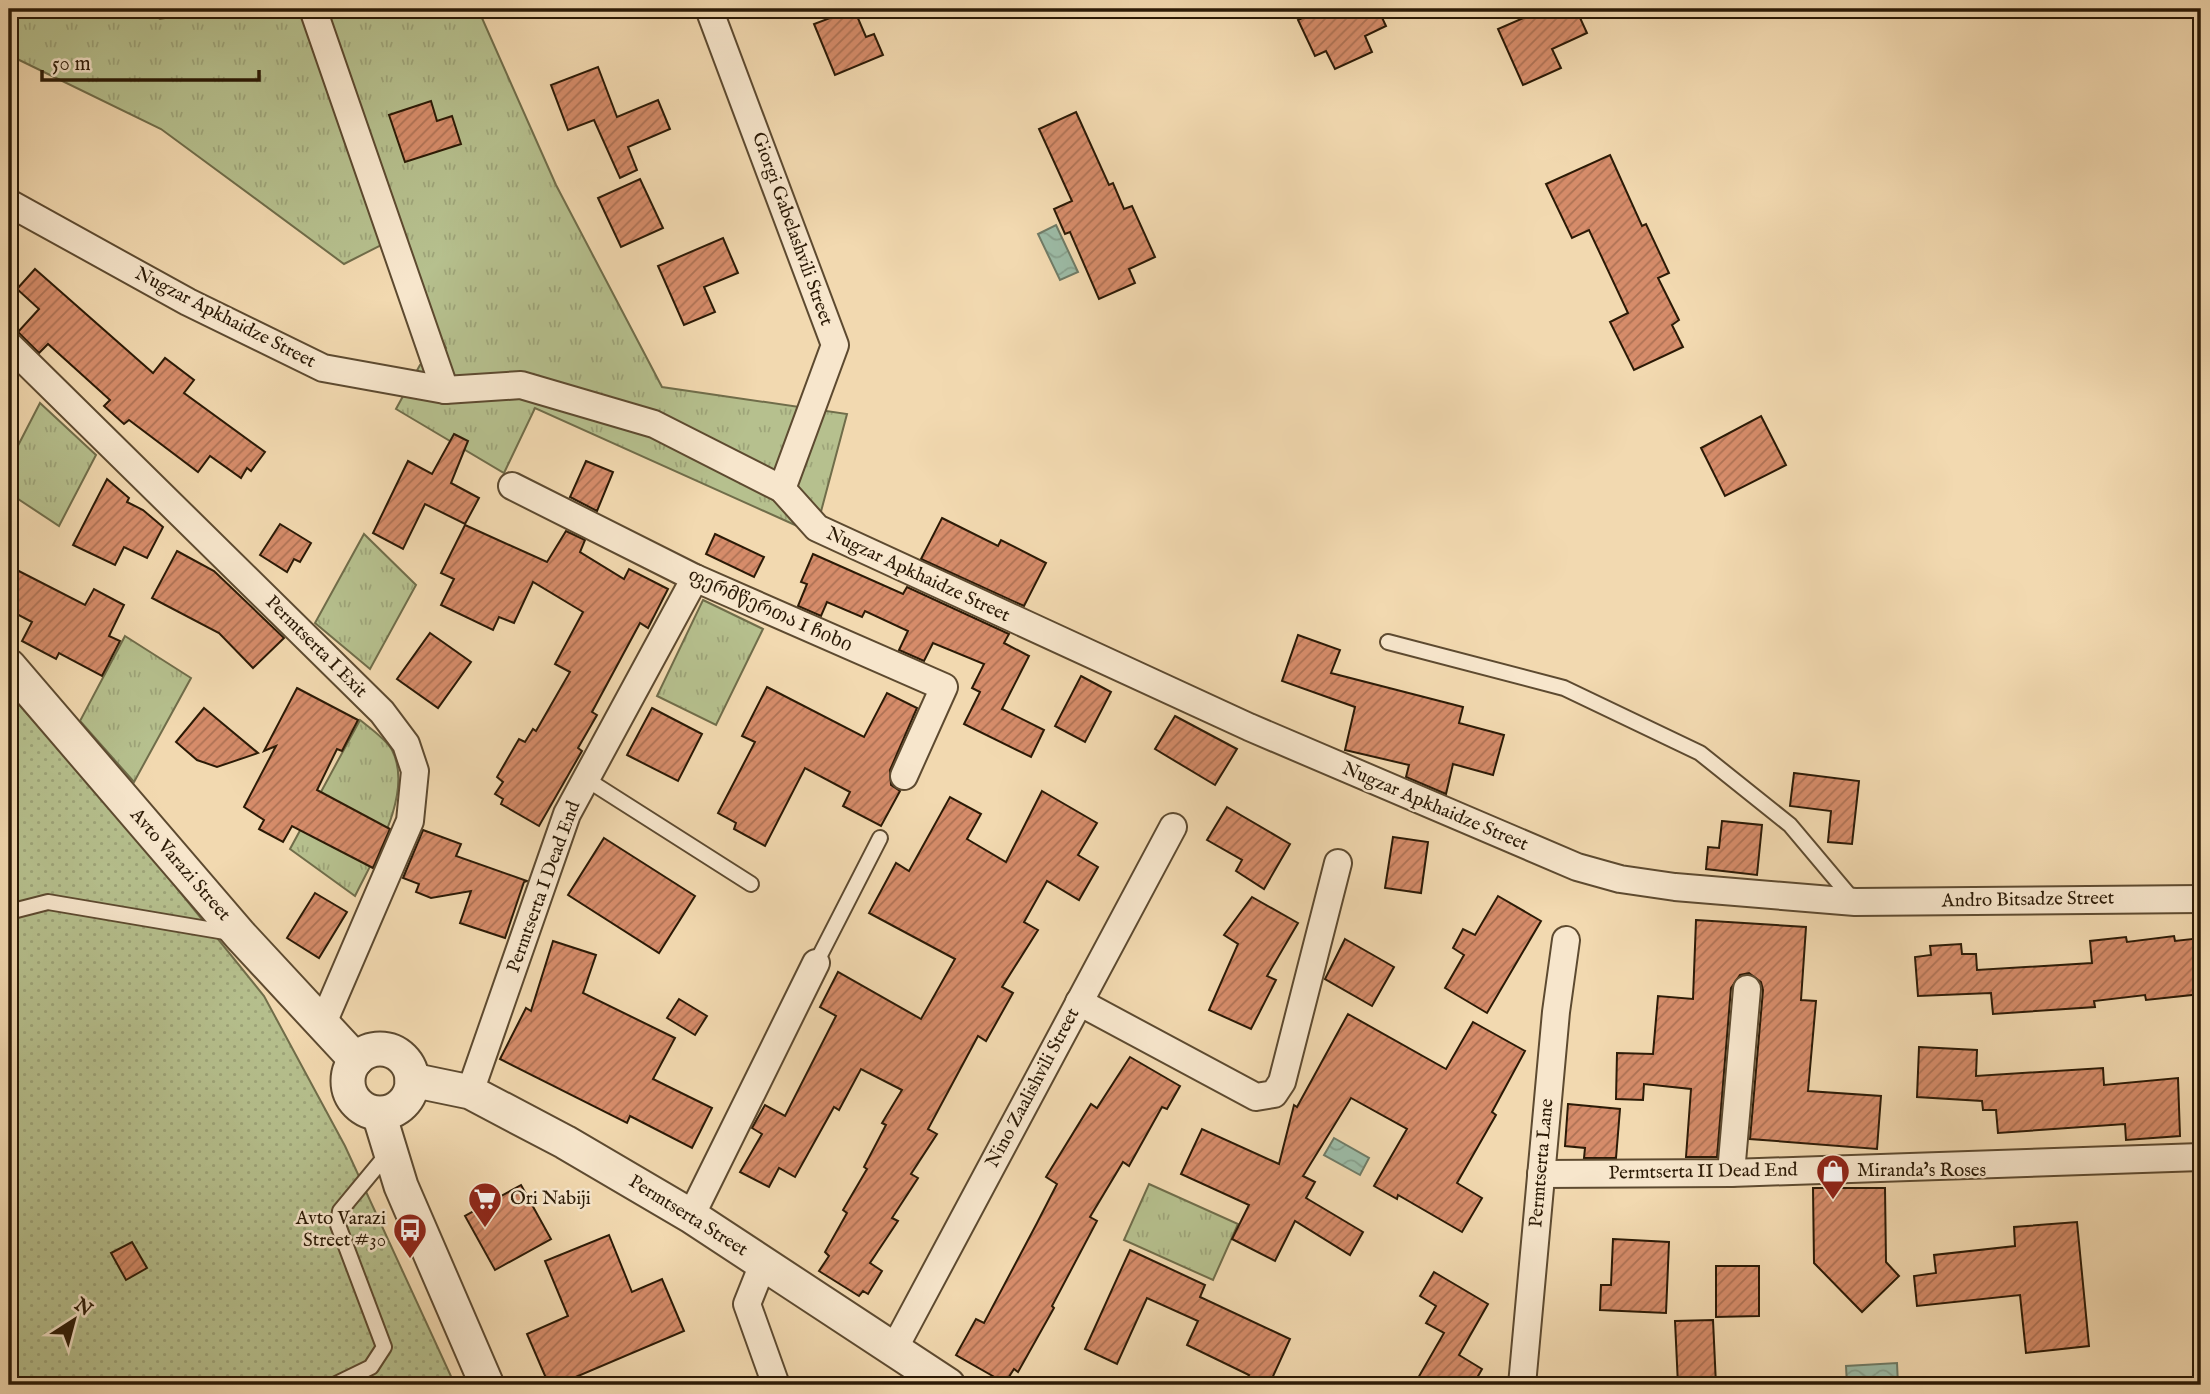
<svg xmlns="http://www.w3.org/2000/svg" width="2210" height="1394" viewBox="0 0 2210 1394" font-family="'IM FELL English','Noto Serif Georgian',serif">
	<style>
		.grass { fill: url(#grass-tufts); stroke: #706d4a; stroke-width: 2 }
		.garden { fill: url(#garden-dots); stroke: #706d4a; stroke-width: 2 }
		.water { fill: url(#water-waves); stroke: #6f7b66; stroke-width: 2 }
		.building { fill: url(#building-hatch); stroke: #2b1a06; stroke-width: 2 }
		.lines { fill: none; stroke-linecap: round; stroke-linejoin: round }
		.service-casing { stroke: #5d4a30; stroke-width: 18 }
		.minor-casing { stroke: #5d4a30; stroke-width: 30 }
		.tertiary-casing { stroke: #5d4a30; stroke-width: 37 }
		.service { stroke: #f7e6cc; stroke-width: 14 }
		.minor { stroke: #f7e6cc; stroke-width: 26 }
		.tertiary { stroke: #f7e6cc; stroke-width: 33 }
		.labels { text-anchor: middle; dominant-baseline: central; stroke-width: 5; stroke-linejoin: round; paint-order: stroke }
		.street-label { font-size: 19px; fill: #2b1a06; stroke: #f7e6cc }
		.poi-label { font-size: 19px; fill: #2b1a06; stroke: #f7e6cc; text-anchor: start }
	</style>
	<defs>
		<pattern id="grass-tufts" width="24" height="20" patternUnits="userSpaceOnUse" patternTransform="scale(1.75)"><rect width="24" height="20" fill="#b6c08e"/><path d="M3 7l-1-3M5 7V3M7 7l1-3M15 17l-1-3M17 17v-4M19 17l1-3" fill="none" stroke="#9da479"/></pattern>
		<pattern id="garden-dots" width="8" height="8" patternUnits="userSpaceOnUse" patternTransform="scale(1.75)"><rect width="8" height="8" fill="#b6c08e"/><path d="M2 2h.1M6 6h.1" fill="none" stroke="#9da479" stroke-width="1.8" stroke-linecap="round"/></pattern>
		<pattern id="water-waves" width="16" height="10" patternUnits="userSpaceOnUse" patternTransform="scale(1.75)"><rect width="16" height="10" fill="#9cbba6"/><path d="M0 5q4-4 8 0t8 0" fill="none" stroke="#87a08d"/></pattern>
		<pattern id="building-hatch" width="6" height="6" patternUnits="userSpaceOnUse" patternTransform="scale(1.75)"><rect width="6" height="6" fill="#d68c6a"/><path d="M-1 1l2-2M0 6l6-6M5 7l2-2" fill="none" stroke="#ae7255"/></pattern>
	</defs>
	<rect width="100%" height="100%" fill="#f2d9b0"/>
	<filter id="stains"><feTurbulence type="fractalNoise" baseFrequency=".00286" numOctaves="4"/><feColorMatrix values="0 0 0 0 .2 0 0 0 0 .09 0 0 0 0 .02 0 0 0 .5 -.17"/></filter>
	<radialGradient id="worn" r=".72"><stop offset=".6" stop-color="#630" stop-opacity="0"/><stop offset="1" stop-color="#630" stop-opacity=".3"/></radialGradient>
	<g class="grass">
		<polygon points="9,9 145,9 160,19 214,9 478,9 556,185 662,387 847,414 815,534 535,408 504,473 396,409 420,365 446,348 391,240 344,264 161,129 9,55"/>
		<polygon points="40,403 96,455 59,526 9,493 9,463"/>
		<polygon points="364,534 416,585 370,669 315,623"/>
		<polygon points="703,600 763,629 716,725 657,696"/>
		<polygon points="125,636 191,678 134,782 80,721"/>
		<path d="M 360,720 C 370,728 386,739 392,750 C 414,793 374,857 355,896 L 290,849 Z"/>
		<polygon points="1149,1184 1238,1224 1213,1280 1124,1240"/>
	</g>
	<polygon class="garden" points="9,693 121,819 264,996 345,1146 455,1385 9,1385"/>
	<g class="water">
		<polygon points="1056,225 1078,272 1060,280 1038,234"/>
		<polygon points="1334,1138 1369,1158 1360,1175 1324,1155"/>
		<polygon points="1897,1363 1898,1385 1847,1385 1846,1366"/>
	</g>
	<g class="building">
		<polygon points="854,9 866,37 874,34 883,55 835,75 814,24"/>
		<polygon points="1322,9 1378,9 1386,26 1365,36 1372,52 1335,69 1326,51 1315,56 1298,20"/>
		<polygon points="1544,9 1576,9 1587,33 1552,49 1561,68 1523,85 1498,29"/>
		<polygon points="598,67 617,117 658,100 670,129 628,147 637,170 620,178 594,120 568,130 551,85"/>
		<polygon points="431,101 437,121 452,116 461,144 405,162 389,115"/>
		<polygon points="1076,112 1109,185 1113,183 1124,209 1132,206 1155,257 1129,269 1135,283 1099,299 1070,232 1065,234 1054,209 1072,201 1039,129"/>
		<polygon points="1610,155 1642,226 1646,224 1669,273 1658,278 1679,320 1672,325 1683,347 1634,370 1610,322 1628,313 1589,230 1572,238 1546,184"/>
		<polygon points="640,179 663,228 621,247 598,198"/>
		<polygon points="723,238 738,273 704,287 715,312 684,325 658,266"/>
		<polygon points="35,269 153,373 165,358 194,380 184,393 265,452 251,471 247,468 241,478 210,456 198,472 129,420 124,424 104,406 110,400 48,344 39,353 18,332 39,309 17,289"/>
		<polygon points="1761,416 1786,465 1725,496 1701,448"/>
		<polygon points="454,434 468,441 451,483 479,498 465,524 425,504 403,549 373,533 408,461 432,474"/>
		<polygon points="586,461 613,472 597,511 570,497"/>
		<polygon points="107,479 129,498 127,502 143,510 163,527 147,558 124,547 115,565 73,545"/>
		<polygon points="942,518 998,546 1001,540 1046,563 1024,606 921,559"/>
		<polygon points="280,524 311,543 300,562 294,559 287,572 260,555"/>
		<polygon points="465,525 547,562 566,531 585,540 580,552 624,579 629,569 668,589 648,628 640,623 592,712 597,715 578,748 582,751 539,826 501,804 503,799 495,794 503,782 497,777 519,739 525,742 533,729 536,731 570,672 555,664 583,612 533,582 514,623 499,617 493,630 441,605 454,579 441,573"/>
		<polygon points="715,534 764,557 754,577 706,554"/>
		<polygon points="177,551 214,571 284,638 253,668 219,633 152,598"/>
		<polygon points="813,554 903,594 907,587 1009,634 1004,643 1029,656 1002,709 1044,730 1031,757 964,724 980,692 972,688 984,664 933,643 924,661 899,650 908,631 865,611 862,617 827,602 821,616 798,606 807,584 801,582"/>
		<polygon points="9,566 85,605 94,589 124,605 109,636 120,641 102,676 59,653 56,659 22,641 32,622 9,610"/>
		<polygon points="430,633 471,662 438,708 397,679"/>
		<polygon points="1298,635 1340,650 1331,673 1463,707 1459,723 1504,735 1493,775 1453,764 1446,794 1406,777 1409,765 1345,750 1355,707 1282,681"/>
		<polygon points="1081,676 1111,692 1085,742 1055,726"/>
		<polygon points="767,687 864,737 887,693 917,708 890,770 891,785 900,791 881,826 843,806 850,792 805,768 765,846 734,829 736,823 718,813 755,742 742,736"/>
		<polygon points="297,688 358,720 342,751 337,749 317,790 390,829 373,868 292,826 283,842 259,829 264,820 244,807 276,746 264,751"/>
		<polygon points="204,708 258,753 217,767 197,760 176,742"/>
		<polygon points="652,708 702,734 678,781 627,755"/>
		<polygon points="1175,716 1237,749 1215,785 1155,749"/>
		<polygon points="1794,773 1859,781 1852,844 1828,842 1831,811 1790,806"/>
		<polygon points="1042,791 1097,823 1078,855 1098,867 1079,900 1047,881 1024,922 1038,930 1002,987 1013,993 986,1041 978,1036 928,1129 937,1134 911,1174 918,1178 892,1218 898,1221 870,1263 882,1271 868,1294 863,1291 859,1296 819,1271 829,1256 825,1252 847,1213 843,1210 867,1169 864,1167 886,1125 882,1123 902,1090 861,1069 839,1110 834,1107 795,1177 779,1168 769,1187 740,1172 762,1134 752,1128 765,1105 785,1116 836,1016 820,1007 838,972 921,1019 955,959 869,913 896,863 909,871 950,797 981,814 967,839 1006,862"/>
		<polygon points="1227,807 1290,844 1264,889 1236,871 1242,860 1207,840"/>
		<polygon points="1722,821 1762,825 1757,875 1706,869 1708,847 1719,848"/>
		<polygon points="423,830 461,844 456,856 527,881 524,882 505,938 460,923 471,891 431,898 416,892 419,884 403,878"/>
		<polygon points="1393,837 1428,842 1421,893 1385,888"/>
		<polygon points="604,838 695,896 659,953 568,895"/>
		<polygon points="315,893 347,912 319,958 287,938"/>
		<polygon points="1498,896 1541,921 1487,1013 1445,988 1464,955 1453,948 1463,929 1475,935"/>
		<polygon points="1252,897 1298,923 1267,976 1276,980 1251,1029 1209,1010 1238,944 1224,935"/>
		<polygon points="1696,920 1806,927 1801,1000 1816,1001 1808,1091 1881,1096 1877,1149 1750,1139 1763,990 1761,982 1749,973 1740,975 1731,988 1717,1157 1686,1157 1691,1089 1644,1084 1643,1100 1616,1099 1617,1053 1653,1054 1658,996 1693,999"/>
		<polygon points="2174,936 2175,941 2201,938 2201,994 2146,1000 2145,995 2094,1001 2095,1007 1993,1014 1991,993 1918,996 1915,957 1931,955 1930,946 1961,944 1962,954 1976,954 1977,970 2092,963 2090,941 2126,937 2127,942"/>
		<polygon points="1345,939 1394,967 1372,1006 1325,979"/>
		<polygon points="553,941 596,955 583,993 675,1038 653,1079 712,1108 692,1148 630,1116 627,1123 500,1059 526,1008 531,1011"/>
		<polygon points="679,999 707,1016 695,1035 667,1018"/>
		<polygon points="1348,1014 1446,1069 1473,1022 1525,1051 1492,1112 1496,1115 1457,1183 1482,1198 1462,1232 1398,1195 1397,1199 1374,1186 1407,1129 1351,1098 1303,1176 1315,1182 1306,1198 1363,1232 1350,1255 1295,1221 1275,1261 1232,1239 1249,1205 1181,1174 1202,1129 1279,1164 1294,1105 1297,1107"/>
		<polygon points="1919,1047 1977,1050 1976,1076 2103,1068 2104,1085 2178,1078 2180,1136 2126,1140 2125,1124 1998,1133 1996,1110 1983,1110 1982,1101 1917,1097"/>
		<polygon points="1130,1057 1180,1086 1167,1109 1162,1107 1129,1166 1123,1162 1090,1217 1097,1221 1052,1306 1054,1308 1018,1372 1014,1369 1005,1383 956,1355 976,1319 984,1323 1037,1223 1057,1184 1046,1177 1091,1104 1097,1108"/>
		<polygon points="1568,1104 1620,1109 1616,1158 1584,1158 1585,1148 1565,1146"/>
		<polygon points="521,1185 551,1239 495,1270 465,1216"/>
		<polygon points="1813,1188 1885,1188 1886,1262 1899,1276 1862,1312 1814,1263"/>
		<polygon points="2077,1222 2089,1346 2026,1353 2020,1295 1917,1306 1914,1276 1936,1273 1934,1255 2015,1246 2014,1227"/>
		<polygon points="609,1235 632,1292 662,1279 684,1331 557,1385 549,1385 527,1334 568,1316 545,1261"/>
		<polygon points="1613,1239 1669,1242 1666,1313 1600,1310 1601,1285 1611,1285"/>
		<polygon points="132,1242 147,1268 126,1280 111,1253"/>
		<polygon points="1130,1250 1205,1285 1200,1297 1290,1339 1269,1385 1244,1385 1249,1375 1187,1345 1198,1321 1147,1298 1117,1364 1085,1349"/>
		<polygon points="1716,1266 1759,1266 1759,1316 1716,1317"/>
		<polygon points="1434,1272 1488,1304 1459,1355 1482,1369 1473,1385 1414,1385 1444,1333 1426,1323 1436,1306 1420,1296"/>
		<polygon points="1713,1320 1716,1385 1678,1385 1675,1321"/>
	</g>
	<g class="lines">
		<g class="service-casing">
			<g id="service">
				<polyline points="1388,642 1564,688 1700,753 1790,825 1854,901"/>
				<polyline points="586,779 751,884"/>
				<polyline points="9,912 48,902 231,933"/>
				<polyline points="816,963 880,838"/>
				<polyline points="334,1385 371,1367 384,1347 338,1225 340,1211 388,1153"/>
			</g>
		</g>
		<g class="minor-casing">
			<g id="minor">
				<polyline points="313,9 445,390"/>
				<polyline points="709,9 835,345 782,489"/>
				<polyline points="9,203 188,302 323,368 445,390 521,385 654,424 782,489 817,528 1249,727 1577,867 1620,879 1675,887 1855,902 2201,899"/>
				<polyline points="9,345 382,712 406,744 415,771 410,821 323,1023"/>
				<polyline points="512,486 695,578 944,687 904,776"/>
				<polyline points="1079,1002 1256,1097 1274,1094 1282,1082 1338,863"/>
				<polyline points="470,1092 567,814 695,578"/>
				<polyline points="1731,1173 1747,989"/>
				<polyline points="1541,1174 1731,1173 2201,1157"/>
				<polyline points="691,1216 816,963"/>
				<polyline points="763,1264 747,1304 776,1385"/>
				<polyline points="894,1349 1173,827"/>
				<polyline points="1522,1385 1556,1012 1566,940"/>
			</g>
		</g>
		<g class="tertiary-casing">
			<g id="tertiary">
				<polyline points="9,666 240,935 356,1060"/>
				<circle cx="380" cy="1081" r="32"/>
				<polyline points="412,1080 470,1092 565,1142 691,1216 948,1385"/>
				<polyline points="379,1114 401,1186 487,1385"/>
			</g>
		</g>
		<use href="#service" class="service"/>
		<use href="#minor" class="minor"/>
		<use href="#tertiary" class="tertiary"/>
	</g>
	<defs>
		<g id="shop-pin" transform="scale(1.75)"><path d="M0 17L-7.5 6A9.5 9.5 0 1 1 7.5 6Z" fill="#8f2418" stroke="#f7e6cc"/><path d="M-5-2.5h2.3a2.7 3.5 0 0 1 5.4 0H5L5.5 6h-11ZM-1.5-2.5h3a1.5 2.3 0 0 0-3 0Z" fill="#fff"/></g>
		<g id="supermarket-pin" transform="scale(1.75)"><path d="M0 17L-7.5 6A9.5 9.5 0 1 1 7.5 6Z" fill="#8f2418" stroke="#f7e6cc"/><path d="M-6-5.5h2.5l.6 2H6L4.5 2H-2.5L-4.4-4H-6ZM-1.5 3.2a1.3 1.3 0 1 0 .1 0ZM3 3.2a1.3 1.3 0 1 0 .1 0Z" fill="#fff"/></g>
		<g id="bus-pin" transform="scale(1.75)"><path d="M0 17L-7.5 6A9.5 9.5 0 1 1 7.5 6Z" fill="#8f2418" stroke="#f7e6cc"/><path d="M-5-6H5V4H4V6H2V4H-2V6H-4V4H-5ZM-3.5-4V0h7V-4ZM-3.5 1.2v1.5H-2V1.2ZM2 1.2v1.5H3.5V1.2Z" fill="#fff"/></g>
	</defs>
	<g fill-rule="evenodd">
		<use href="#shop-pin" x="1833" y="1171"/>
		<use href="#supermarket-pin" x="485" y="1199"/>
		<use href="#bus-pin" x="410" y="1230"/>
	</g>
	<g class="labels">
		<g class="street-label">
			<text transform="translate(792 229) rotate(70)">Giorgi Gabelashvili Street</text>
			<text transform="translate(225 318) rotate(27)">Nugzar Apkhaidze Street</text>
			<text transform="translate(918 575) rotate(25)">Nugzar Apkhaidze Street</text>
			<text transform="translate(770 611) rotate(24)">ფერმწერთა I ჩიხი</text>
			<text transform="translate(316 647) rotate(45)">Permtserta I Exit</text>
			<text transform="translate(1435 807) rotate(23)">Nugzar Apkhaidze Street</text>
			<text transform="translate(180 865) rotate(49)">Avto Varazi Street</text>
			<text transform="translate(544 887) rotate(-70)">Permtserta I Dead End</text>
			<text transform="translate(2028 900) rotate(-1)">Andro Bitsadze Street</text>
			<text transform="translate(1033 1088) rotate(-62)">Nino Zaalishvili Street</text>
			<text transform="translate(1542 1163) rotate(-85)">Permtserta Lane</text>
			<text transform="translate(1703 1172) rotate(-1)">Permtserta II Dead End</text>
			<text transform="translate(688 1216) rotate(32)">Permtserta Street</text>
		</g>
		<g class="poi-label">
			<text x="1857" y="1171">Miranda's Roses</text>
			<text x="510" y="1199">Ori Nabiji</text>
			<text x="386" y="1219" text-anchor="end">Avto Varazi<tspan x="386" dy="22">Street #30</tspan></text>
		</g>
	</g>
	<rect width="2210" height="1394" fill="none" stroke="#f2d9b0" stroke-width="35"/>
	<rect x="10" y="10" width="2189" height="1373" fill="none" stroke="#2b1a06" stroke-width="3.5"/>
	<rect x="18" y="18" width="2175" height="1359" fill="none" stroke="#2b1a06" stroke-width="2"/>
	<g transform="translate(74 1320) rotate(36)" stroke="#f7e6cc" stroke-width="5" paint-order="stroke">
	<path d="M0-5L12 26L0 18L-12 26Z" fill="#2b1a06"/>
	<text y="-10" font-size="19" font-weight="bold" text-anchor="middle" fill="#2b1a06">N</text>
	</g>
	<path d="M42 70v10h217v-10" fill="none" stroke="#2b1a06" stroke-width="3.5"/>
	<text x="52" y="70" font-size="21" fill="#2b1a06" stroke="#f7e6cc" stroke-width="5" paint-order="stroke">50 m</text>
	<rect width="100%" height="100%" filter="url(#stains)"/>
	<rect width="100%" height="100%" fill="url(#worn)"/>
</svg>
